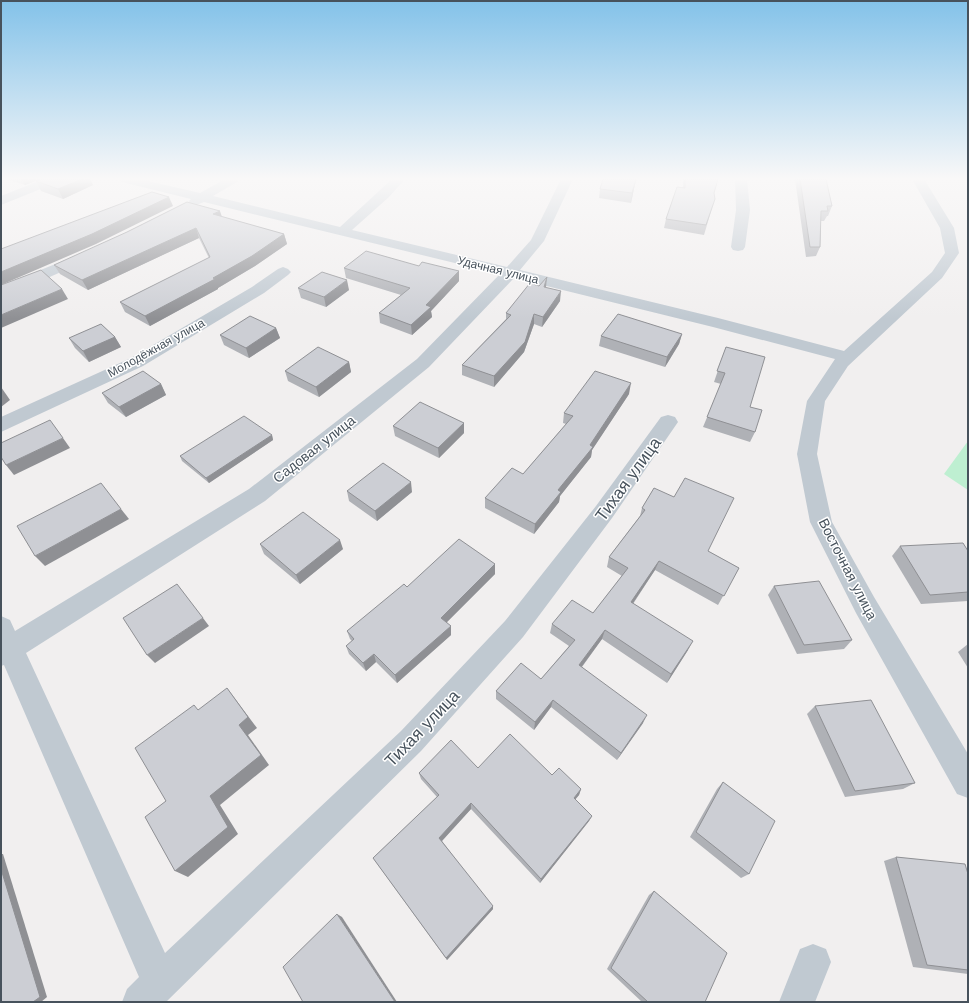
<svg xmlns="http://www.w3.org/2000/svg" width="969" height="1003" viewBox="0 0 969 1003" font-family="'Work Sans',sans-serif">
	<style>
		.green { fill: #beefd1 }
		.lines { fill: none; stroke-linecap: round; stroke-linejoin: round }
		.minor { fill: #c0c9d1; fill-rule: evenodd }
		.wall { fill: #afb1b6 }
		.shaded-wall { fill: #8f9094 }
		.building { fill: #ccced4; stroke: #8f9094 }
		.labels { text-anchor: middle; dominant-baseline: central; stroke-width: 3; stroke-linejoin: round; paint-order: stroke }
		.far-street-label { font-size: 12px; fill: #47525c; stroke: #fff }
		.street-label { font-size: 14px; fill: #47525c; stroke: #fff }
		.near-street-label { font-size: 17px; fill: #47525c; stroke: #fff }
	</style>
	<rect width="100%" height="100%" fill="#f1efef"/>
	<polygon class="green" points="968,441 968,490 944,474"/>
	<g class="lines">
		<g class="minor">
			<polygon points="44,179 60,179 58,182 1,205 1,196"/>
			<polygon points="120,179 139,179 200,193 225,179 239,179 237,182 213,196 340,227 392,179 405,179 389,197 352,230 507,267 531,240 561,179 573,179 544,241 520,270 718,318 844,351 932,272 945,253 940,228 912,179 924,179 954,228 959,253 942,278 848,366 825,401 817,454 832,522 874,597 968,754 968,798 957,794 856,613 810,522 797,454 807,401 835,359 713,327 514,278 429,367 265,501 26,653 165,953 401,731 505,621 596,506 661,417 668,415 675,417 678,422 612,518 523,637 421,751 166,1002 122,1002 127,989 139,977 4,665 1,666 1,616 10,620 15,631 249,489 417,359 500,274 204,202 196,205 191,204 189,201 191,199 122,182"/>
			<polygon points="735,179 747,179 750,210 745,247 743,250 738,251 733,250 731,247 736,210"/>
			<polygon points="85,252 90,253 92,256 90,259 43,280 1,296 1,286"/>
			<polygon points="283,267 288,269 291,272 288,275 264,293 143,366 1,432 1,417 131,358 252,287 278,269"/>
			<polygon points="813,944 826,949 831,962 815,1002 779,1002 800,949"/>
		</g>
	</g>
	<g class="wall">
		<polygon points="6,179 41,179 25,185"/>
		<polygon points="43,179 90,179 93,185 63,199 41,191 36,181"/>
		<polygon points="636,179 631,203 599,198 600,189"/>
		<polygon points="683,179 718,179 714,193 712,208 704,235 664,228 666,219 683,188"/>
		<polygon points="795,179 826,179 832,206 828,216 827,216 824,221 821,221 820,247 816,256 806,257"/>
		<polygon points="222,217 284,234 287,244 255,266 218,288 218,289 150,326 125,312 120,302 209,258 199,238 88,290 60,274 54,265"/>
		<polygon points="344,268 459,271 459,281 431,311 432,317 412,335 380,323 379,313 401,295 346,278"/>
		<polygon points="546,287 560,301 542,327 534,324 524,352 494,387 462,375 462,365 506,319 506,313"/>
		<polygon points="298,288 349,290 326,307 301,298"/>
		<polygon points="276,328 280,338 249,358 224,345 220,335"/>
		<polygon points="682,334 679,344 665,367 599,346 601,336"/>
		<polygon points="115,337 121,347 89,362 75,348 69,338"/>
		<polygon points="726,347 750,407 755,432 750,442 703,427 721,384 714,382"/>
		<polygon points="349,362 351,372 319,397 288,381 285,371"/>
		<polygon points="161,384 166,395 126,417 108,403 102,393"/>
		<polygon points="629,394 592,450 591,457 560,496 559,502 534,534 485,508 485,498 523,474 566,424 563,423 564,413"/>
		<polygon points="464,423 464,433 439,458 395,436 393,426"/>
		<polygon points="272,435 273,440 209,483 182,461 180,456"/>
		<polygon points="654,488 708,551 739,568 718,605 655,570 633,604 688,650 667,683 602,639 582,667 643,723 617,760 551,707 534,730 496,699 496,691 541,679 569,646 550,633 552,624 593,613 622,576 607,567 609,557 640,516 642,508"/>
		<polygon points="347,491 412,492 377,521 349,501"/>
		<polygon points="260,544 343,549 300,584 264,554"/>
		<polygon points="900,546 968,551 968,601 921,604 892,556"/>
		<polygon points="495,564 495,574 447,622 451,635 397,683 376,662 366,671 349,654 346,646 352,641 350,639 347,631 407,587"/>
		<polygon points="774,586 852,640 844,649 797,654 768,595"/>
		<polygon points="968,644 968,668 958,652"/>
		<polygon points="815,706 915,783 903,789 845,797 807,714"/>
		<polygon points="478,768 552,775 581,789 579,795 575,800 592,816 589,821 540,883 471,809 442,841 493,909 447,960 373,858 437,797 421,779 419,773"/>
		<polygon points="723,782 749,874 741,878 690,837 717,789"/>
		<polygon points="896,857 968,874 968,974 913,967 884,861"/>
		<polygon points="654,891 705,1002 642,1002 607,969 649,895"/>
	</g>
	<g class="shaded-wall">
		<polygon points="21,179 41,179 25,185"/>
		<polygon points="82,179 90,179 93,185 63,199 58,189"/>
		<polygon points="636,179 631,203 632,193"/>
		<polygon points="169,197 173,206 96,244 1,285 1,272"/>
		<polygon points="220,211 223,220 213,214"/>
		<polygon points="196,228 199,238 88,290 82,280"/>
		<polygon points="284,234 287,244 255,266 218,288 218,289 150,326 145,316 213,278"/>
		<polygon points="459,271 459,281 431,311 432,317 412,335 411,325 426,305"/>
		<polygon points="547,277 546,287 544,287"/>
		<polygon points="347,280 349,290 326,307 324,297"/>
		<polygon points="62,289 68,299 1,328 1,315"/>
		<polygon points="561,291 560,301 542,327 543,317"/>
		<polygon points="534,314 534,324 524,352 494,387 494,376"/>
		<polygon points="276,328 280,338 249,358 246,348"/>
		<polygon points="682,334 679,344 665,367 667,357"/>
		<polygon points="115,337 121,347 89,362 83,351"/>
		<polygon points="349,362 351,372 319,397 316,387"/>
		<polygon points="631,383 629,394 592,450 591,457 560,496 559,502 534,534 535,524 558,490 590,445"/>
		<polygon points="161,384 166,395 126,417 119,407"/>
		<polygon points="1,387 10,400 1,407"/>
		<polygon points="464,423 464,433 439,458 438,448"/>
		<polygon points="272,435 273,440 209,483 206,478"/>
		<polygon points="63,438 70,448 14,475 6,465"/>
		<polygon points="411,482 412,492 377,521 375,511"/>
		<polygon points="121,509 129,519 45,566 35,556"/>
		<polygon points="340,540 343,549 300,584 296,575"/>
		<polygon points="659,561 655,570 627,612 631,602"/>
		<polygon points="495,564 495,574 442,627 441,618"/>
		<polygon points="203,618 209,626 155,663 147,655"/>
		<polygon points="451,626 451,635 397,683 395,675"/>
		<polygon points="605,630 602,639 577,673 579,665"/>
		<polygon points="693,641 688,650 667,683 671,674"/>
		<polygon points="374,654 376,662 366,671 363,663"/>
		<polygon points="227,688 257,728 248,735 269,765 220,805 238,834 188,877 175,871 210,796"/>
		<polygon points="553,700 551,707 534,730 535,722"/>
		<polygon points="647,715 643,723 617,760 621,753"/>
		<polygon points="581,789 579,795 571,804 574,798"/>
		<polygon points="471,803 471,809 440,843 439,838"/>
		<polygon points="592,816 589,821 540,883 541,879"/>
		<polygon points="1,854 3,854 47,997 41,1002 33,1002 1,869"/>
		<polygon points="493,906 493,909 447,960 446,958"/>
		<polygon points="337,914 342,917 397,1002 395,1002"/>
	</g>
	<g class="building">
		<polygon points="43,179 82,179 58,189 36,181"/>
		<polygon points="603,179 636,179 632,193 600,189"/>
		<polygon points="685,179 718,179 714,193 715,199 706,225 666,219 677,187 685,188"/>
		<polygon points="800,179 826,179 832,206 827,206 828,211 821,211 820,247 810,247"/>
		<polygon points="152,192 169,197 92,234 1,272 1,249"/>
		<polygon points="187,202 220,211 213,214 284,234 252,256 213,278 215,279 145,316 120,302 210,257 196,228 82,280 54,265 127,232"/>
		<polygon points="366,251 419,266 422,262 459,271 426,305 431,307 411,325 379,313 410,288 344,268"/>
		<polygon points="41,270 62,289 1,315 1,285"/>
		<polygon points="322,272 347,280 324,297 298,288"/>
		<polygon points="547,277 544,287 561,291 543,317 534,314 525,342 494,376 462,365 511,315 506,313 530,283 539,286"/>
		<polygon points="618,314 682,334 667,357 601,336"/>
		<polygon points="250,316 276,328 246,348 220,335"/>
		<polygon points="101,324 115,337 83,351 69,338"/>
		<polygon points="318,347 349,362 316,387 285,371"/>
		<polygon points="726,347 765,357 750,407 762,410 755,432 707,417 725,373 717,371"/>
		<polygon points="143,371 161,384 119,407 102,393"/>
		<polygon points="595,371 631,383 590,445 593,447 558,490 561,492 535,524 485,498 512,468 523,474 573,416 564,413"/>
		<polygon points="420,402 464,423 438,448 393,426"/>
		<polygon points="244,416 272,435 206,478 180,456"/>
		<polygon points="50,420 63,438 6,465 1,457 1,443"/>
		<polygon points="383,463 411,482 375,511 347,491"/>
		<polygon points="685,478 734,498 708,551 739,568 724,596 659,561 631,602 693,641 671,674 605,630 579,665 647,715 621,753 553,700 535,722 496,691 521,663 541,679 575,640 552,624 572,600 593,613 628,568 609,557 645,510 642,508 654,488 674,497"/>
		<polygon points="101,483 121,509 35,556 17,526"/>
		<polygon points="303,512 340,540 296,575 260,544"/>
		<polygon points="459,539 495,564 441,618 451,626 395,675 374,654 363,663 346,646 354,639 347,631 404,584 407,587"/>
		<polygon points="963,543 968,551 968,592 930,595 900,546"/>
		<polygon points="819,581 852,640 804,645 774,586"/>
		<polygon points="177,584 203,618 147,655 123,618"/>
		<polygon points="227,688 248,717 239,725 261,755 210,796 228,827 175,871 145,817 166,801 135,748 194,705 198,710"/>
		<polygon points="871,700 915,783 855,791 815,706"/>
		<polygon points="510,734 552,775 559,768 581,789 574,798 592,816 541,879 471,803 439,838 493,906 446,958 373,858 439,795 419,773 451,740 478,768"/>
		<polygon points="723,782 775,821 749,874 696,832"/>
		<polygon points="896,857 965,864 968,874 968,970 927,965"/>
		<polygon points="1,869 40,997 33,1002 1,1002"/>
		<polygon points="654,891 727,953 705,1002 648,1002 611,968"/>
		<polygon points="337,914 395,1002 303,1002 283,967"/>
	</g>
	<linearGradient id="sky" x2="0" y2="1"><stop stop-color="#83c2e9"/><stop offset="0.56" stop-color="#f9f8f8"/><stop offset="1" stop-color="#f9f8f8" stop-opacity="0"/></linearGradient>
	<rect width="969" height="319" fill="url(#sky)"/>
	<g class="labels">
		<g class="far-street-label">
			<text transform="translate(498 270) rotate(14)">Удачная улица</text>
			<text transform="translate(156 348) rotate(-29)">Молодёжная улица</text>
		</g>
		<g class="street-label">
			<text transform="translate(314 449) rotate(-38)">Садовая улица</text>
			<text transform="translate(848 569) rotate(63)">Восточная улица</text>
		</g>
		<g class="near-street-label">
			<text transform="translate(628 479) rotate(-54)">Тихая улица</text>
			<text transform="translate(422 728) rotate(-46)">Тихая улица</text>
		</g>
	</g>
	<rect width="969" height="1003" fill="none" stroke="#47525c" stroke-width="4"/>
</svg>
